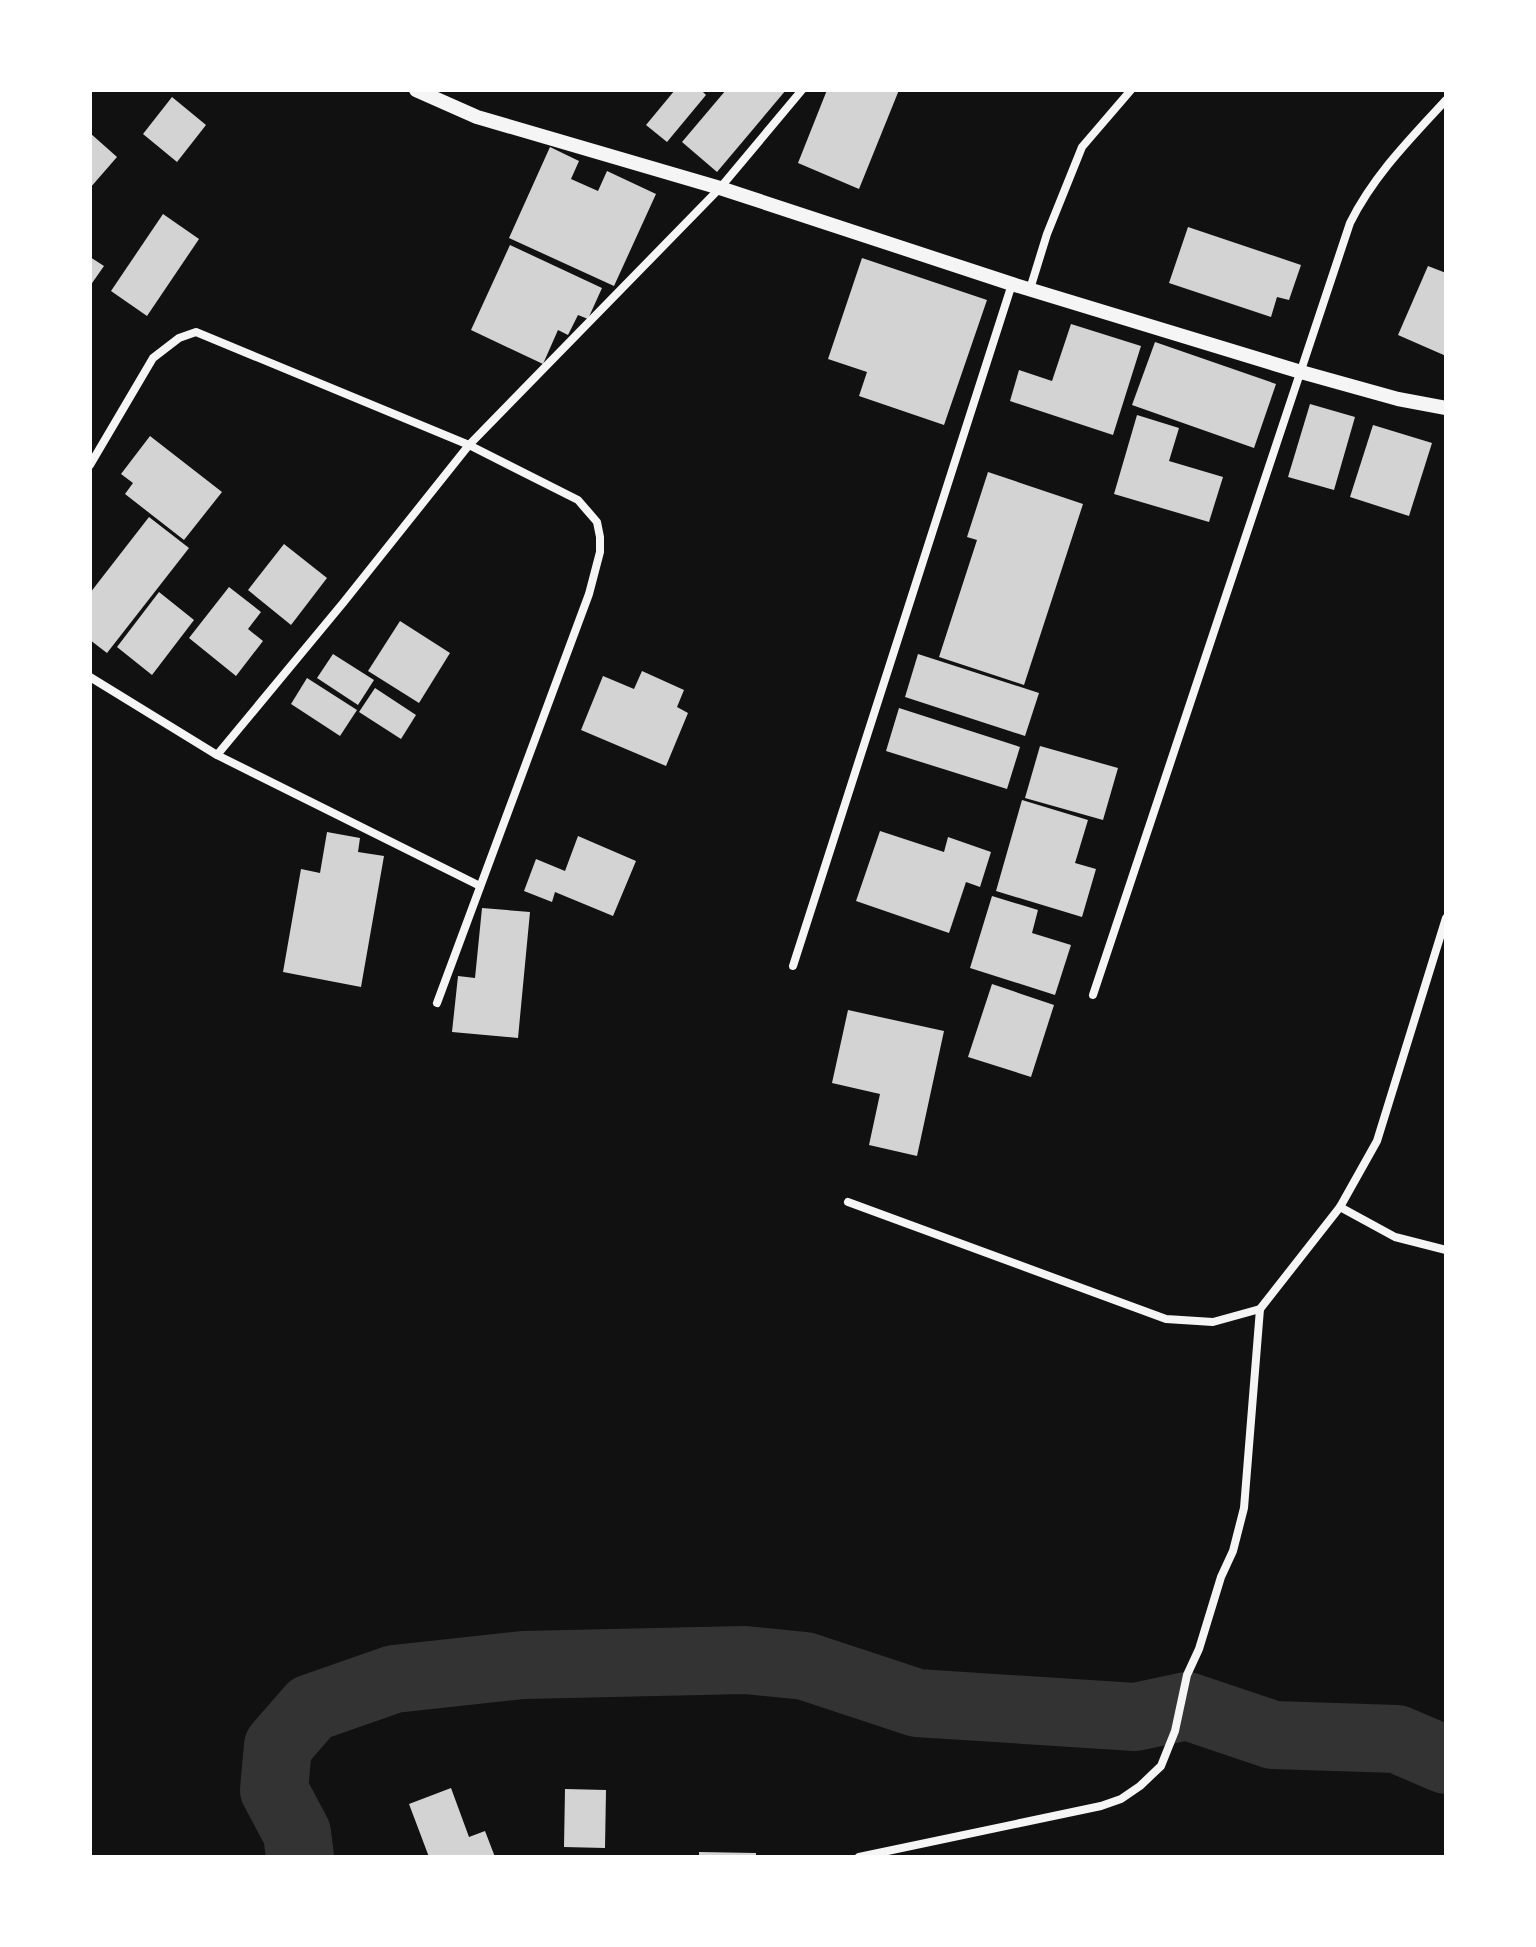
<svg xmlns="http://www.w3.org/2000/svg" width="1536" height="1947" viewBox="0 0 1536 1947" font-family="Cabin,sans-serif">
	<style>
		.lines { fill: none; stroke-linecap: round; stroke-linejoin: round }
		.river { stroke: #333; stroke-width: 68 }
		.building { fill: #d3d3d3 }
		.minor { stroke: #f5f5f5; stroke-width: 8 }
		.tertiary { stroke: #f5f5f5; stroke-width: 14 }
	</style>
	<rect width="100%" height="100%" fill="#111"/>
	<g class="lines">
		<polyline class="river" points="300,1857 297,1833 274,1790 278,1746 311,1708 394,1679 523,1665 745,1660 805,1666 917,1703 1135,1717 1187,1706 1273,1735 1397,1739 1446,1760"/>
	</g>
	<g class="building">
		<polygon points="675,90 701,90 706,95 667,142 646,125"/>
		<polygon points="726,90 786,90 717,172 682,142"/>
		<polygon points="827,90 899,90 859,189 798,163"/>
		<polygon points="172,97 206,125 177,162 143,134"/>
		<polygon points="90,133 117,157 90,188"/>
		<polygon points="550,147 579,161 571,179 598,191 607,171 656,194 614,286 509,238"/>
		<polygon points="163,214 199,239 147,316 111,291"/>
		<polygon points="1188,227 1301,265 1289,300 1277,297 1271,317 1169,283"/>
		<polygon points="510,245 602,288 588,319 578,315 568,335 558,330 543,364 471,330"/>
		<polygon points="90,257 104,266 90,286"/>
		<polygon points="862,258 987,300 944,425 859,396 867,372 828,359"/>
		<polygon points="1428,266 1446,273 1446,356 1398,335"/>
		<polygon points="1071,324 1141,346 1113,435 1010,401 1019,370 1052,381"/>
		<polygon points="1155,342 1276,384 1254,448 1132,405"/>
		<polygon points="1310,404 1355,417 1334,490 1288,477"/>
		<polygon points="1137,415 1179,428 1169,461 1223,477 1209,522 1114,494"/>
		<polygon points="1373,425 1432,443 1409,516 1350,497"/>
		<polygon points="150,436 222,492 184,540 125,494 133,483 121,474"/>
		<polygon points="988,472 1083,504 1024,685 939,657 977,540 967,537"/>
		<polygon points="149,517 189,548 107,653 90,640 90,593"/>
		<polygon points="284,544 327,578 291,625 248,590"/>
		<polygon points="229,587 261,612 248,629 263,641 236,676 189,638"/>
		<polygon points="159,592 194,620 152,675 117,647"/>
		<polygon points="400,621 450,653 419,703 368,671"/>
		<polygon points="333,654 374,680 358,705 317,678"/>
		<polygon points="918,654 1039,693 1025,736 905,697"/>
		<polygon points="642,671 684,690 677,707 688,713 666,766 581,730 603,676 634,689"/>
		<polygon points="307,678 357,710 340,736 291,704"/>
		<polygon points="375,688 416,715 401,739 359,712"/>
		<polygon points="899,708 1020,747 1007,789 886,751"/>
		<polygon points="1040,746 1118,768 1103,820 1025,798"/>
		<polygon points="1022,800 1088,820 1075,863 1096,869 1082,917 996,891"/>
		<polygon points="880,831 944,852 948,837 991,852 980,887 966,882 949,933 856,901"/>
		<polygon points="327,832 360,838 358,852 384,856 361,987 283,972 301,869 320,873"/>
		<polygon points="578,836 636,861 613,916 555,892 552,902 524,891 536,859 565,871"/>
		<polygon points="992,896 1038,910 1032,933 1071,945 1055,995 970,968"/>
		<polygon points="482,908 530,912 518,1038 452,1032 458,976 475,978"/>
		<polygon points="992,984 1054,1005 1031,1077 968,1057"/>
		<polygon points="848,1010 944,1031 917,1156 869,1145 880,1094 832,1083"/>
		<polygon points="451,1788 469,1837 485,1831 495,1857 429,1857 409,1804"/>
		<polygon points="565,1789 606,1790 605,1848 564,1847"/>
		<polygon points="699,1852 756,1853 756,1857 699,1857"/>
	</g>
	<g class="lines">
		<g class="minor">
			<polyline points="1030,289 1047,234 1082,147 1131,90"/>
			<polyline points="90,465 153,358 179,338 196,332 469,445 578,500 597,522 600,537 600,552 589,594 437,1003"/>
			<polyline points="90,677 217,755 480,886"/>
			<polyline points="217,755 343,603 469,445 720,188 802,90"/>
			<polyline points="793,966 1012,284"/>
			<path d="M 1093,995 L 1350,223 C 1374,175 1410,139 1446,100"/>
			<polyline points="848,1202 1166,1319 1213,1322 1260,1309 1340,1207 1377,1141 1446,918"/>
			<polyline points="1340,1207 1395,1237 1446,1250"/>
			<polyline points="859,1857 1101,1806 1121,1799 1140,1786 1161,1766 1175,1731 1187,1675 1199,1649 1221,1577 1233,1551 1244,1508 1260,1309"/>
		</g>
		<polyline class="tertiary" points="416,90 477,117 720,188 1012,284 1301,372 1398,399 1446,408"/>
	</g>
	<rect width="1536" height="1947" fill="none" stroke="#ffffff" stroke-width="184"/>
</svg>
